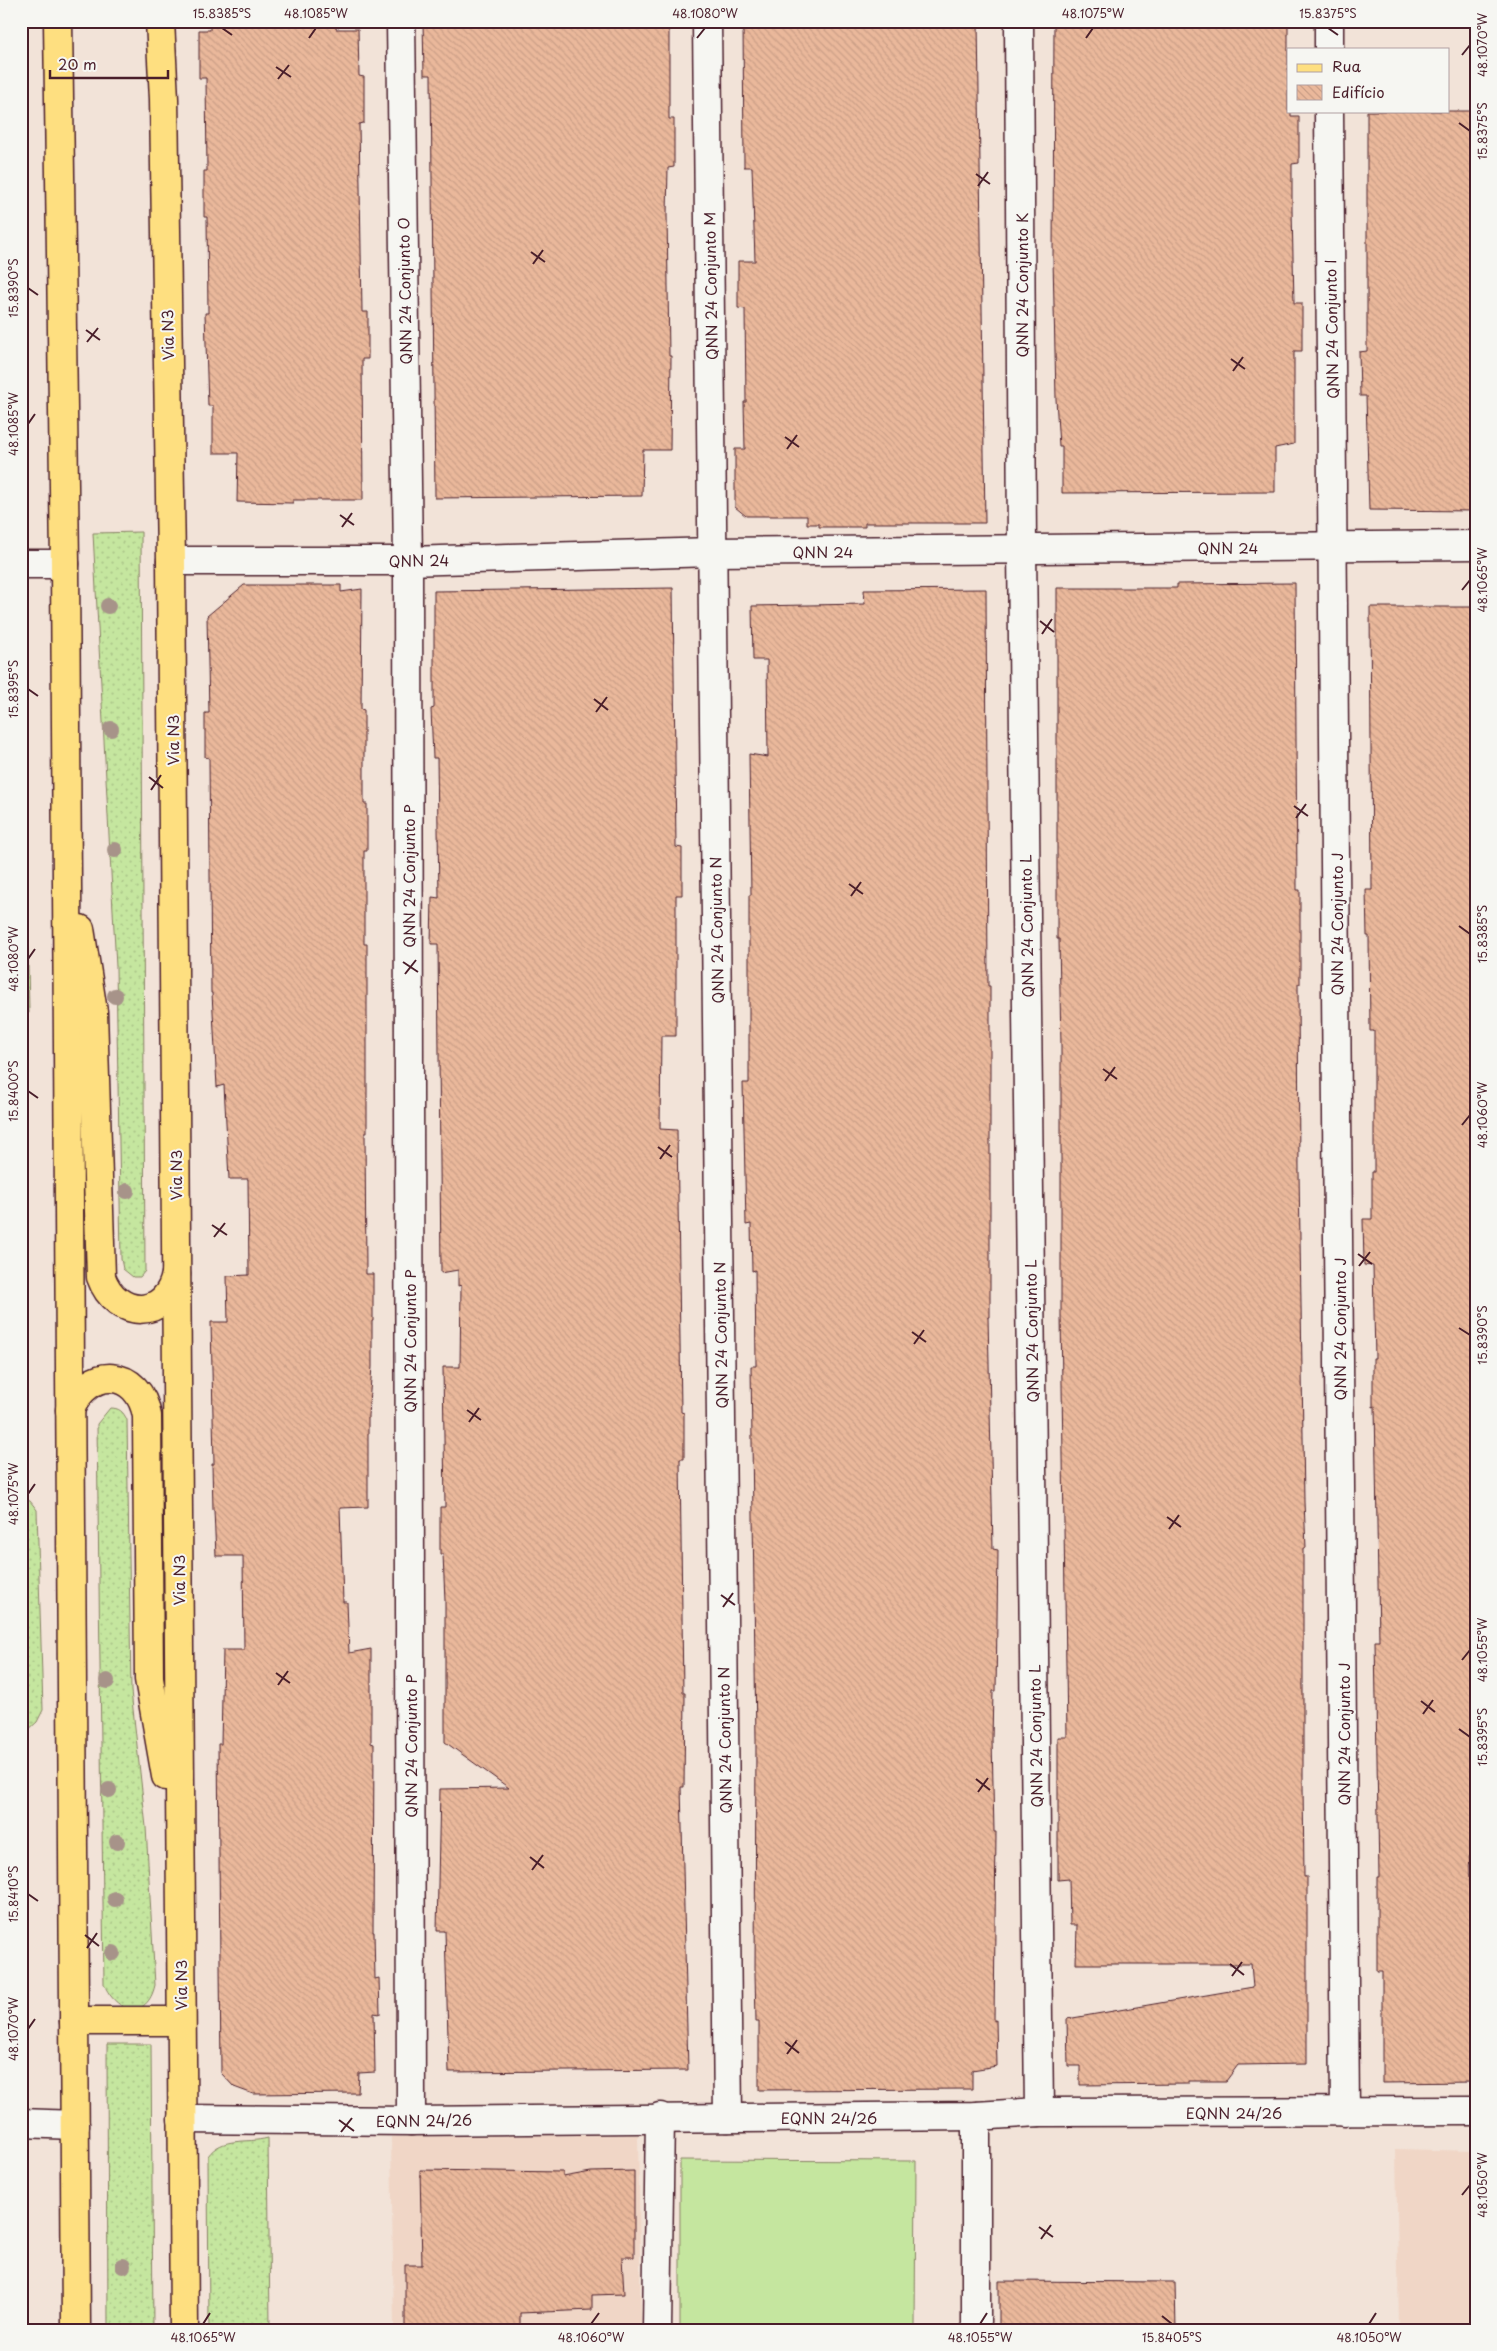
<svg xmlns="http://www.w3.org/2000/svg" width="1497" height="2351" viewBox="0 0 1497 2351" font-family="'Playpen Sans',sans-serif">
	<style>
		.built { fill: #f0d6c6 }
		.grass { fill: url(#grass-dots); stroke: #888265 }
		.pitch { fill: #c5e69f; stroke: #888265 }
		.building { fill: url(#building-back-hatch); stroke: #4a1f2b }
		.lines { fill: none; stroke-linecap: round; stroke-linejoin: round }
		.minor-casing { stroke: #4a1f2b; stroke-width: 31 }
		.major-casing { stroke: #4a1f2b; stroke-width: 31 }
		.minor { stroke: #f6f6f2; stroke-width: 28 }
		.major { stroke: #fedf80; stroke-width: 28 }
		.tree { fill: #a79389 }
		.ticks { fill: none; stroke: #4a1f2b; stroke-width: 2 }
		.labels { text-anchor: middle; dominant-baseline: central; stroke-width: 4; stroke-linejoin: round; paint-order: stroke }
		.street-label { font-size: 15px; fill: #4a1f2b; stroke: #f6f6f2 }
		.neatline { fill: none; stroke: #4a1f2b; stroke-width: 2 }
		.ticks-label { font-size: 12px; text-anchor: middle; fill: #4a1f2b }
	</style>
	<defs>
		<pattern id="grass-dots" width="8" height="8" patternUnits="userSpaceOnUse" patternTransform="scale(1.25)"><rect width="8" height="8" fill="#c5e69f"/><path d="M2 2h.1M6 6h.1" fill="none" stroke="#abc589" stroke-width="1.8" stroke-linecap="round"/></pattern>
		<pattern id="building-back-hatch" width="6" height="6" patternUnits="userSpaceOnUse" patternTransform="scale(1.25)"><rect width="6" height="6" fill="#eab89b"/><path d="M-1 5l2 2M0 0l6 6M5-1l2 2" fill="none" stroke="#ca9e86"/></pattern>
	</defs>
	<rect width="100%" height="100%" fill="#f2e3d8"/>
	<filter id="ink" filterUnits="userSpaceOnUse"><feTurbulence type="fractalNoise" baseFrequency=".02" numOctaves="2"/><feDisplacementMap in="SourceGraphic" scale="10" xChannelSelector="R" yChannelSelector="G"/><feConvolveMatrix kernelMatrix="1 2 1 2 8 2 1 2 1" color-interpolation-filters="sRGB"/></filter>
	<g filter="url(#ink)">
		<g class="built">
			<polygon points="638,2135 641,2330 394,2330 391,2137"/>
			<polygon points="1396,2149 1476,2151 1476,2330 1399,2330"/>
		</g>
		<g class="grass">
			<polygon points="141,532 145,1271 140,1277 133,1277 123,1269 121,1259 116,967 93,533"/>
			<polygon points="21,620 29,1013 21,1013"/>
			<path d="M 110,1408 C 119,1408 123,1411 127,1420 L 131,1691 L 146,1827 L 155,1985 C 147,2021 116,2013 104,1984 L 97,1424 Z"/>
			<polygon points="21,1498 30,1501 37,1510 43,1710 37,1722 27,1731 21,1731"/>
			<polygon points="107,2044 151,2044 153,2330 108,2330"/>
			<path d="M 268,2138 L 270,2330 L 209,2330 L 208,2156 C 222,2136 246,2144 268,2138 Z"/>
		</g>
		<polygon class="pitch" points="680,2160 916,2161 915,2330 680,2330"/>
		<g class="building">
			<polygon points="210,21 336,21 336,29 358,29 359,76 364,77 364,123 359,124 362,312 368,312 368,359 362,359 363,500 293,500 293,503 237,502 238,453 213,453 213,406 208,406 205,313 208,313 207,217 204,217 204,171 207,171 206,78 199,78 199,30 210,30"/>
			<polygon points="423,21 669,21 669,119 674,119 674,167 668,168 667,214 669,356 671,356 670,450 643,450 642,496 435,498 431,75 424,75"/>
			<polygon points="743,21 978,21 985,523 865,523 865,527 819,527 819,524 807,524 807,516 746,516 735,507 735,449 745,449 744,402 746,402 745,309 738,308 738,261 755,261 752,167 744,167"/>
			<polygon points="1083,21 1288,22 1288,111 1291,111 1291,116 1299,116 1299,163 1292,164 1292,210 1294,303 1302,303 1302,351 1294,351 1294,444 1275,448 1275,492 1062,493 1062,446 1059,446 1056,399 1053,259 1054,23 1083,28"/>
			<polygon points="1367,111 1476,111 1476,511 1369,510 1366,396 1360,396 1359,352 1367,351"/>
			<polygon points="1295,583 1297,890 1300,890 1300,984 1298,984 1299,1172 1304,1502 1306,1548 1303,1548 1303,1784 1304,1877 1307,1877 1307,2064 1238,2065 1226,2081 1188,2081 1188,2084 1080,2085 1080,2066 1068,2066 1067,2019 1253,1987 1251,1964 1076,1964 1077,1925 1070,1925 1069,1879 1058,1880 1058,1737 1067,1737 1061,1315 1061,1046 1059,939 1057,939 1057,588 1177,588 1177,584"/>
			<polygon points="244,585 341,585 341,592 362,589 361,709 364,710 364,804 367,804 367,851 364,851 364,944 367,944 367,1133 365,1133 366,1274 373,1274 373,1321 372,1321 372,1367 368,1415 368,1507 340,1508 343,1602 347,1602 349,1653 371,1649 371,1743 374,1744 373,1932 374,1932 375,1979 379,1978 380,2014 374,2013 375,2072 359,2073 358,2093 253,2094 234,2087 221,2073 218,1744 221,1744 223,1650 244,1650 243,1556 216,1556 214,1510 213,1510 212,1464 214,1464 211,1322 228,1322 227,1276 249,1275 248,1179 229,1179 224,1085 217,1087 212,993 211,993 209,758 205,757 205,713 209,713 207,616"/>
			<polygon points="673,588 676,847 682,848 682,895 676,895 676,1036 661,1036 660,1129 677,1130 681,1412 684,1413 684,1459 680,1459 683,1693 685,1693 684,1787 681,1787 688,2070 449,2072 445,1931 437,1931 440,1789 509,1788 445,1742 445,1601 443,1554 440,1554 440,1507 445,1507 443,1367 460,1367 461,1285 458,1286 458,1270 441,1273 438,944 431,944 432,897 439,898 437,758 433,758 431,709 434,708 434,591"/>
			<polygon points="986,589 988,986 990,986 990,1317 988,1317 993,1549 998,1550 996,1691 993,1691 992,1739 994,1832 996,1832 994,2021 996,2020 997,2066 972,2070 972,2089 759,2090 759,2022 756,2022 755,1974 756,1740 751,1366 756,1366 755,1270 752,1271 751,1224 746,1225 743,1083 749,1083 749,895 751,895 749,754 768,757 767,660 753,660 752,606 865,604 864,590"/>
			<polygon points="1370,607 1476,607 1476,1843 1469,1843 1471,1922 1476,1922 1476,2082 1382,2083 1382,1971 1377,1971 1377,1877 1379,1877 1375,1641 1379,1641 1375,1406 1373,1407 1373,1358 1375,1358 1373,1266 1364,1265 1363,1219 1372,1219 1372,1172 1374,1172 1374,1031 1370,1031 1369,936 1367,936 1366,890 1372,890"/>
			<polygon points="420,2170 563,2172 563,2177 591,2172 634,2171 634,2257 622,2257 624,2294 592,2295 592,2310 520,2313 520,2330 405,2330 405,2265 422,2265"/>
			<polygon points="999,2281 1175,2282 1176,2330 999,2330"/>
		</g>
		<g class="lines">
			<g class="minor-casing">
				<g id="minor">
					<polyline points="401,21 408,561 411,2121"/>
					<polyline points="707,21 728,2118"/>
					<polyline points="1019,21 1022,549 1039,2112"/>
					<polyline points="1329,21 1329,49"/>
					<polyline points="1329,111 1345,2112"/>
					<polyline points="171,561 408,561 713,552 1476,545"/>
					<polyline points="21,564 65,564"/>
					<polyline points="976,2116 976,2330"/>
					<polyline points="182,2119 411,2121 976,2116 1039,2112 1476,2111"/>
					<polyline points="21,2123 75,2125"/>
					<polyline points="657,2330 660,2117"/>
				</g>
			</g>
			<g class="major-casing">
				<g id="major">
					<polyline points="58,21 65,564 76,2330"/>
					<polyline points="160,21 164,99 171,561 184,2330"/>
					<path d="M 80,929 L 93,1012 L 101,1277 C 116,1320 168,1320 176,1274"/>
					<path d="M 70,1410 C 88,1365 139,1368 147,1416 L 149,1679 L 166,1776"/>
					<polyline points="74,2021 180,2021"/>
				</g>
			</g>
			<use href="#minor" class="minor"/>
			<use href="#major" class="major"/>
		</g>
		<g class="tree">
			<circle cx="108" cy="606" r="8"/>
			<circle cx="111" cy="729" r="8"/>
			<circle cx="115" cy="850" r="8"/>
			<circle cx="115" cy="996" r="8"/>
			<circle cx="127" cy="1191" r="8"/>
			<circle cx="107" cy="1681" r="8"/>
			<circle cx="109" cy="1790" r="8"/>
			<circle cx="117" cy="1842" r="8"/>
			<circle cx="115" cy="1899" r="8"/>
			<circle cx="113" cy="1953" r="8"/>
			<circle cx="123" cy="2266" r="8"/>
		</g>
	</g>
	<path class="ticks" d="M 222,28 L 232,35M 1328,28 L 1338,35M 309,38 L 316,28M 697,38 L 705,28M 1086,38 L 1093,28M 1462,55 L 1470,45M 276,67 L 291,77M 278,79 L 289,65M 1459,123 L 1470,131M 976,174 L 990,184M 978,186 L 988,172M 531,252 L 545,262M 533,264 L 543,250M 28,288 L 38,295M 86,330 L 100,340M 87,342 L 98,328M 1231,359 L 1245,369M 1233,371 L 1243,357M 28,424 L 35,414M 785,437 L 799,447M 787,449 L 797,435M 340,515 L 354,525M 342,527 L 352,513M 1462,590 L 1470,580M 1040,621 L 1054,632M 1042,634 L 1052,619M 28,689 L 38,696M 594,699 L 608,710M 596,712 L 607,697M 149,777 L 163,788M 151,790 L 161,775M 1294,806 L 1308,816M 1296,818 L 1306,804M 849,884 L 863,894M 851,896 L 861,882M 1459,926 L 1470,934M 28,959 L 35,949M 403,962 L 418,972M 405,974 L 416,960M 1103,1069 L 1117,1079M 1105,1081 L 1115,1067M 28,1091 L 38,1098M 1462,1125 L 1470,1115M 658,1147 L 672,1157M 660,1159 L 670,1145M 212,1225 L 227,1235M 214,1237 L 225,1223M 1358,1254 L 1372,1264M 1359,1266 L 1370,1252M 1459,1328 L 1470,1335M 912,1332 L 926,1342M 914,1344 L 924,1330M 467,1410 L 481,1420M 469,1422 L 479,1408M 28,1494 L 35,1484M 1167,1517 L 1181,1527M 1169,1529 L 1179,1515M 721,1595 L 735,1605M 723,1607 L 733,1593M 1462,1660 L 1470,1650M 276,1673 L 290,1683M 278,1685 L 288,1671M 1421,1701 L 1435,1712M 1423,1714 L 1433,1700M 1459,1729 L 1470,1737M 976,1779 L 990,1790M 978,1792 L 988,1778M 530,1857 L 544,1868M 532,1870 L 543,1855M 28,1894 L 38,1901M 85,1935 L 99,1946M 87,1948 L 97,1933M 1230,1964 L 1244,1975M 1232,1976 L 1242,1962M 28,2029 L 35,2019M 785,2042 L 799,2053M 787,2054 L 797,2040M 339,2120 L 354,2131M 341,2132 L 352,2118M 1462,2195 L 1470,2185M 1039,2227 L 1053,2237M 1041,2239 L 1051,2225M 1162,2316 L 1172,2324M 203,2324 L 210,2313M 591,2324 L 599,2313M 980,2324 L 987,2313M 1369,2324 L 1376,2313"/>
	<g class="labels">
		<g class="street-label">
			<text transform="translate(1021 285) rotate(-90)">QNN 24 Conjunto K</text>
			<text transform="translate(710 286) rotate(-91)">QNN 24 Conjunto M</text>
			<text transform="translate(404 291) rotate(-91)">QNN 24 Conjunto O</text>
			<text transform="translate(1331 329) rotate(-91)">QNN 24 Conjunto I</text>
			<text transform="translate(167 335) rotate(-91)">Via N3</text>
			<text x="1228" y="547">QNN 24</text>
			<text x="823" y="551">QNN 24</text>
			<text transform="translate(419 560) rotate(-1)">QNN 24</text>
			<text transform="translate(172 740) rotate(-90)">Via N3</text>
			<text transform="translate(408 876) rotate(-90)">QNN 24 Conjunto P</text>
			<text transform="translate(1336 924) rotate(-90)">QNN 24 Conjunto J</text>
			<text transform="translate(1026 926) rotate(-91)">QNN 24 Conjunto L</text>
			<text transform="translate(716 930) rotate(-91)">QNN 24 Conjunto N</text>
			<text transform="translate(175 1175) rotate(-90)">Via N3</text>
			<text transform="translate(1339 1329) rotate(-90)">QNN 24 Conjunto J</text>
			<text transform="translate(1031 1331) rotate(-91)">QNN 24 Conjunto L</text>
			<text transform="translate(720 1335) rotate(-91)">QNN 24 Conjunto N</text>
			<text transform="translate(409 1341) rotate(-90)">QNN 24 Conjunto P</text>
			<text transform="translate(178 1580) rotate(-90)">Via N3</text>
			<text transform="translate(1343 1734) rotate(-90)">QNN 24 Conjunto J</text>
			<text transform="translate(1035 1736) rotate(-91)">QNN 24 Conjunto L</text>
			<text transform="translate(724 1740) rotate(-91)">QNN 24 Conjunto N</text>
			<text transform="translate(410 1746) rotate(-90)">QNN 24 Conjunto P</text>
			<text transform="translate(180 1985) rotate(-90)">Via N3</text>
			<text x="1234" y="2112">EQNN 24/26</text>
			<text x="829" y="2117">EQNN 24/26</text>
			<text transform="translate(424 2120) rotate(-1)">EQNN 24/26</text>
		</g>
	</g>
	<rect width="1497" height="2351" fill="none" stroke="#f6f6f2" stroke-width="55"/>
	<rect x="1287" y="48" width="162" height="65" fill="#f6f6f2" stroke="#b1a0a2"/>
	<rect x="1297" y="64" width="25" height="8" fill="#fedf80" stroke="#b1a0a2"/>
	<text x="1332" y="72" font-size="15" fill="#4a1f2b">Rua</text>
	<rect x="1297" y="85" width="25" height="15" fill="url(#building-back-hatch)" stroke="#b1a0a2"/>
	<text x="1332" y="98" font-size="15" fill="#4a1f2b">Edifício</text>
	<path d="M50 70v8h118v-8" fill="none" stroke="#4a1f2b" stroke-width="2.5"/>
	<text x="58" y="70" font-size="15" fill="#4a1f2b" stroke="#f6f6f2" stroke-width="4" paint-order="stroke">20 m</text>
	<rect x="28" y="28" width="1442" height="2296" class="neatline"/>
	<g class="ticks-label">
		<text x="222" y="18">15.8385°S</text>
		<text x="316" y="18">48.1085°W</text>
		<text x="705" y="18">48.1080°W</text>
		<text x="1093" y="18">48.1075°W</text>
		<text x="1328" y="18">15.8375°S</text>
		<text transform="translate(1483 45) rotate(-90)" y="4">48.1070°W</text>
		<text transform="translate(1483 131) rotate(-90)" y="4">15.8375°S</text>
		<text transform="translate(14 288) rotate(-90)" y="4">15.8390°S</text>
		<text transform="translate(14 424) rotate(-90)" y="4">48.1085°W</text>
		<text transform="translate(1483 580) rotate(-90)" y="4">48.1065°W</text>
		<text transform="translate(14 689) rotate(-90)" y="4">15.8395°S</text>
		<text transform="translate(1483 934) rotate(-90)" y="4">15.8385°S</text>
		<text transform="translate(14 959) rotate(-90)" y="4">48.1080°W</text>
		<text transform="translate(14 1091) rotate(-90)" y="4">15.8400°S</text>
		<text transform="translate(1483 1115) rotate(-90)" y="4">48.1060°W</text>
		<text transform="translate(1483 1335) rotate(-90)" y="4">15.8390°S</text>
		<text transform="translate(14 1494) rotate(-90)" y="4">48.1075°W</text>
		<text transform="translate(1483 1650) rotate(-90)" y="4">48.1055°W</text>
		<text transform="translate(1483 1737) rotate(-90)" y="4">15.8395°S</text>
		<text transform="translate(14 1894) rotate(-90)" y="4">15.8410°S</text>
		<text transform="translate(14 2029) rotate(-90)" y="4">48.1070°W</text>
		<text transform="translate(1483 2185) rotate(-90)" y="4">48.1050°W</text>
		<text x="203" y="2342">48.1065°W</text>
		<text x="591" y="2342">48.1060°W</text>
		<text x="980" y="2342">48.1055°W</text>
		<text x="1172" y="2342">15.8405°S</text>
		<text x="1369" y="2342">48.1050°W</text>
	</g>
</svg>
